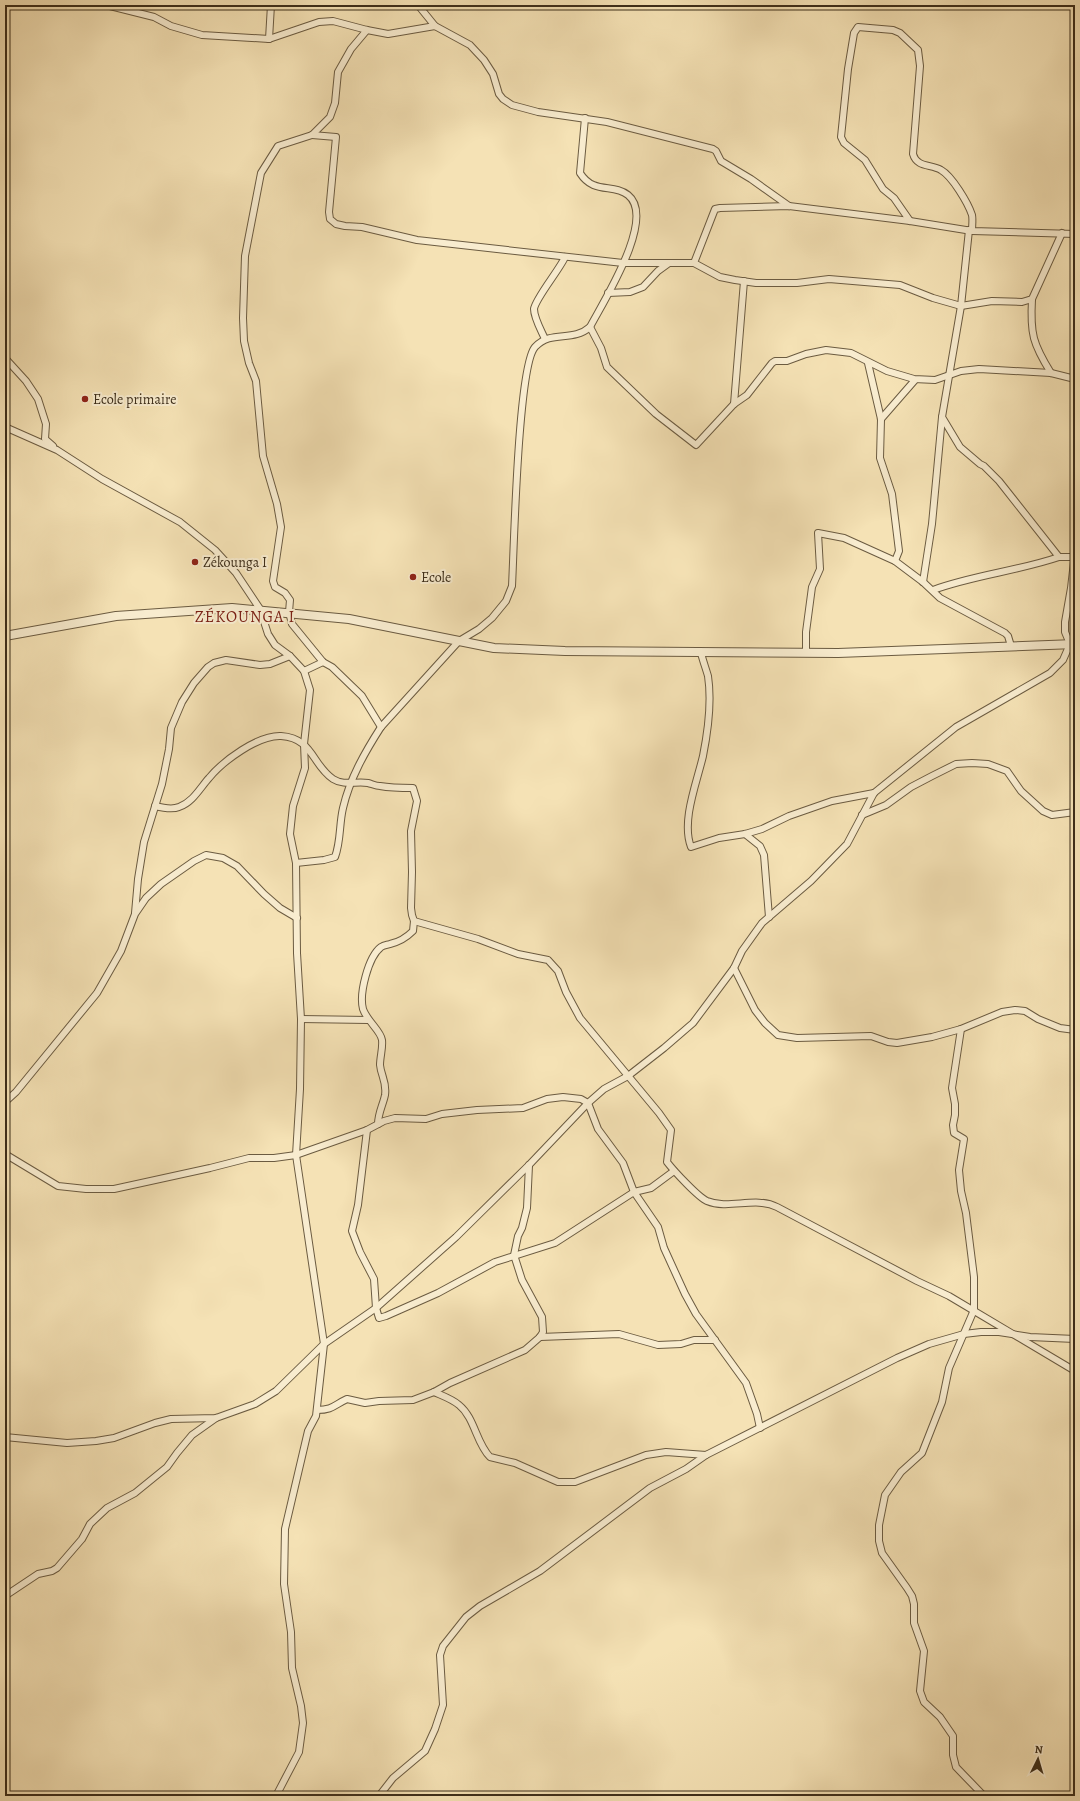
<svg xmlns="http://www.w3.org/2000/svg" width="1080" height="1801" viewBox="0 0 1080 1801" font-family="Alegreya,serif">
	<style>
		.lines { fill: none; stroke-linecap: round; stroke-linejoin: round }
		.minor-casing { stroke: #6b5b41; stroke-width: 8 }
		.tertiary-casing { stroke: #6b5b41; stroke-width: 10 }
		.minor { stroke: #f8eccf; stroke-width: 6 }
		.tertiary { stroke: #f8eccf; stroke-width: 8 }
		.poi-dot { fill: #8f2418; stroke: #f8eccf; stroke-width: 1.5 }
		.labels { text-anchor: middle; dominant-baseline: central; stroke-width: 4; stroke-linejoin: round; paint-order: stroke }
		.poi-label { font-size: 14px; fill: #3d2e1a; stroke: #f8eccf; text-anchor: start }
		.quarter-label { font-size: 16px; letter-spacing: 1px; fill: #7a1f14; stroke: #f8eccf }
	</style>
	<rect width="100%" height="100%" fill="#f5e2b5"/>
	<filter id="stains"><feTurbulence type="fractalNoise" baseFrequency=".005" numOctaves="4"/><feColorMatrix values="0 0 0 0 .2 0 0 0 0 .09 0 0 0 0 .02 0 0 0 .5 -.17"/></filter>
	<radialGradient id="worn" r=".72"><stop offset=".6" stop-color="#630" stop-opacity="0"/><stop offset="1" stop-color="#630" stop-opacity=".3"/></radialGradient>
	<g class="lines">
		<g class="minor-casing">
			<g id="minor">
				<polyline points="90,5 105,5"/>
				<polyline points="106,5 154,17 171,26 202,35 269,39 319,22 333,21 367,30 388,34 435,26 470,45 484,60 493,74 499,94 503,99 512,105 538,112 607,122 713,149 716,151 721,161 751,179 789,206"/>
				<polyline points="418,5 435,26"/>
				<polyline points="367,30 351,49 338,72 335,103 330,117 312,135 278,146 261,173 245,256 243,318 244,341 249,363 256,381 263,456 277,504 281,527 273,581 275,587 285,593 290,600 289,612 292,624 323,662 332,667 362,696 381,727"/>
				<polyline points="269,39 271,5"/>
				<polyline points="312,135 336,137 329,212 330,219 336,224 345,226 362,227 417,240 623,263 669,263"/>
				<path d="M 910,221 L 894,198 L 883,189 L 865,160 L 844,143 L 841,137 L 848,69 L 854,33 L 858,27 L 893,30 L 900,33 L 918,50 L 920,66 L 913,154 C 917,168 931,164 941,170 C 952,176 968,203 972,215 C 973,220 972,226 972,231"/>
				<polyline points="969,230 961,306 942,417 960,447 980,464 984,466 999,481 1059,557 1075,557"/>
				<polyline points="694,263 720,277 735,280 756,283 797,283 829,279 900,285 933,298 961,306 992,301 1022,302 1032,299 1062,233"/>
				<polyline points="608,293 630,292 643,287 658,271 669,263 694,263 715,209 720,208 789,206 910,221 972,231 1075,234"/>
				<path d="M 1032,299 C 1030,334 1033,344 1051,373"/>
				<polyline points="590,327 601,348 607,367 656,414 696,445 734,404 747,395 772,363 775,361 787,361 806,354 826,350 851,353 887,371 914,379 935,380 961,371 979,369 1051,373 1075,379"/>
				<path d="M 545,339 C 541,330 534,318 534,309 C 535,299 560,269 565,257"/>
				<polyline points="5,358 26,381 38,399 46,424 45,439 53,446"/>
				<polyline points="868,363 881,419 880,458 892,494 899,551 895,561"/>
				<polyline points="734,404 744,281"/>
				<polyline points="881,419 915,380"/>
				<polyline points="5,427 57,450 102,479 180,522 215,550 236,573 260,609 268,634 275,645 290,656 304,671 310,690 304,744 305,768 293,806 290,834 296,863 297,953 301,1019 300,1089 296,1155 324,1344 316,1416 308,1431 304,1448 285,1529 284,1584 291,1632 292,1668 301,1706 303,1723 299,1752 276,1796"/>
				<polyline points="923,582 932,524 942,417"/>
				<path d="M 933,590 C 974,575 1018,571 1059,557"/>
				<path d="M 701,653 C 703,661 706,669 708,676 C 712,702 708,731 703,756 C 697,782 681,821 691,847 L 719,838 L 745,834 L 762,829 L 789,816 L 832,801 L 874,793"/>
				<polyline points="806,653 806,632 812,587 820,569 818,533 844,538 895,561 923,582 940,598 1005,633 1008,636 1011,646"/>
				<polyline points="304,671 323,662"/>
				<path d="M 155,806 C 163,808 172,810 179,807 C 193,802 200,788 209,778 C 223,761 258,735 281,736 C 313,738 312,765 333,779 C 344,786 356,781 368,783 C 372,784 376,786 380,786 C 391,788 402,788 413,788 L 417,801 L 411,831 L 412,872 L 411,908 L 412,915 L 414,921 L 413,931 C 406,938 399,942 390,944 C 387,945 384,945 381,947 C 368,957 359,994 363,1009 C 367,1021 381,1031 382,1040 C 383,1048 380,1057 380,1065 C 381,1076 387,1082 385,1095 C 383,1105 378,1113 378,1124"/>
				<polyline points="862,815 886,805 911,787 932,776 956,764 972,763 988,764 1007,771 1021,791 1043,811 1052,815 1075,812"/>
				<polyline points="745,834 760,846 764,855 769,917"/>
				<path d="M 296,863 L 324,860 L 335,857 C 341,841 339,825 343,808 C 350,778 365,752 381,727 L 459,641 L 479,629 L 492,618 L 506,601 L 512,586 C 514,549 518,366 535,347 C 552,329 572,343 590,327 C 603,302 657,218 628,195 C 613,183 594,195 580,173 L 585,118"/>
				<polyline points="135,913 138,879 144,842 162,784 169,749 171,728 182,702 194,683 208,667 214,663 226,660 260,665 270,664 290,656"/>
				<path d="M 414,921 L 478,939 L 518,954 L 548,960 L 558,971 L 566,992 L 580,1018 L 659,1113 L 671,1130 L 667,1162 C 674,1171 698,1197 707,1201 C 729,1210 755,1196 777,1207 L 917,1281 L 949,1296 L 1075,1371"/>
				<polyline points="734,968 755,1010 765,1023 778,1035 797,1038 871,1036 888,1042 897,1043 932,1037 961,1029 1002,1012 1015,1010 1025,1011 1038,1019 1060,1028 1075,1030"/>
				<polyline points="301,1019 368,1020"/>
				<polyline points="961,1029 952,1088 955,1104 955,1115 953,1125 954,1133 964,1139 959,1170 961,1191 966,1213 974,1277 974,1310 949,1368 942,1402 922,1453 901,1472 885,1495 879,1525 879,1541 882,1553 907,1588 912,1596 914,1604 914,1623 924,1651 920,1691 924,1702 940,1717 953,1736 953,1755 956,1767 984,1796"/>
				<polyline points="5,1102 16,1092 97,993 121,951 135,914 146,898 161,884 194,861 206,855 223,858 237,866 264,894 280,908 297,918"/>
				<polyline points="367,1130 358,1205 352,1231 360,1252 374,1279 376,1308 379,1318 386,1316 438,1293 495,1262 555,1243 634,1192 651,1188 674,1171"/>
				<polyline points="5,1154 58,1186 86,1189 114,1189 210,1168 249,1158 274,1158 296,1155 367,1130 384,1121 395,1118 426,1119 442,1114 477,1110 523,1108 547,1099 563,1097 581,1099 588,1103 598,1129 623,1163 634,1192 658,1227 664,1248 685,1294 696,1314 746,1383 757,1414 760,1428"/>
				<polyline points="540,1337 619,1334 658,1345 681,1344 694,1340 715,1340"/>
				<path d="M 434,1392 C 443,1396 452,1399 459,1405 C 475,1418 476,1443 490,1457 L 515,1463 L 558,1482 L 575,1482 L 646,1455 L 666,1452 L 706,1455 L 897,1358 L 929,1344 L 964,1334 L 981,1332 L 999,1332 L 1030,1337 L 1075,1339"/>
				<path d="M 317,1410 C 333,1410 334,1405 347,1399 L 365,1403 L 379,1401 L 413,1400 L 434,1392 L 450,1383 L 525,1350 L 540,1337 L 543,1332 L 542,1317 L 522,1280 L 514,1255 L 518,1236 L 522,1228 L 527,1208 L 529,1165"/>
				<polyline points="5,1437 67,1443 96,1441 114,1438 155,1423 171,1419 216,1418 255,1404 276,1391 324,1344 376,1308 456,1237 529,1165 588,1103 604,1089 628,1076 664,1048 693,1023 734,968 742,951 762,923 811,881 847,844 874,793 956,727 1050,673 1063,660 1070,644 1065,632 1065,622 1071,588 1075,553"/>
				<polyline points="5,1596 38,1574 52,1571 57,1568 82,1539 90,1524 107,1508 135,1493 167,1467 177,1453 192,1435 216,1418"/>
				<polyline points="379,1796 393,1778 425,1751 435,1729 443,1705 440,1655 443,1646 466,1617 480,1606 540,1571 650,1488 686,1469 706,1455"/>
			</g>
		</g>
		<g class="tertiary-casing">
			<polyline id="tertiary" points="5,636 116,616 232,608 349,619 494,648 565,651 838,653 1075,644"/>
		</g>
		<use href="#minor" class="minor"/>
		<use href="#tertiary" class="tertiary"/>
	</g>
	<g class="poi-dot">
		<circle cx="85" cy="399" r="4"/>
		<circle cx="195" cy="562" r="4"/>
		<circle cx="413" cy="577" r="4"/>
	</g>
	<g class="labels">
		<g class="poi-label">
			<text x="93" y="399">Ecole primaire</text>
			<text x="203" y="562">Zékounga I</text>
			<text x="421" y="577">Ecole</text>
		</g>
		<g class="quarter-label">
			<text x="245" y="617">ZÉKOUNGA I</text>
		</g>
	</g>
	<rect width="1080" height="1801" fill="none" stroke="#f5e2b5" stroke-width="20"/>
	<rect x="6" y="6" width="1068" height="1789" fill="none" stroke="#3d2e1a" stroke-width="2"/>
	<rect x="10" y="10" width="1060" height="1781" fill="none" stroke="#3d2e1a"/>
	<g transform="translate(1038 1759) rotate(5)" stroke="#f8eccf" stroke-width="3" paint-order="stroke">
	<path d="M0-3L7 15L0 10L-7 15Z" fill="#3d2e1a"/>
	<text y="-6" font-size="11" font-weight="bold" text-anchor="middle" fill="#3d2e1a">N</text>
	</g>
	<rect width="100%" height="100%" filter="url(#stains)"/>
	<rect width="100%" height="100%" fill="url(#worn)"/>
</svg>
